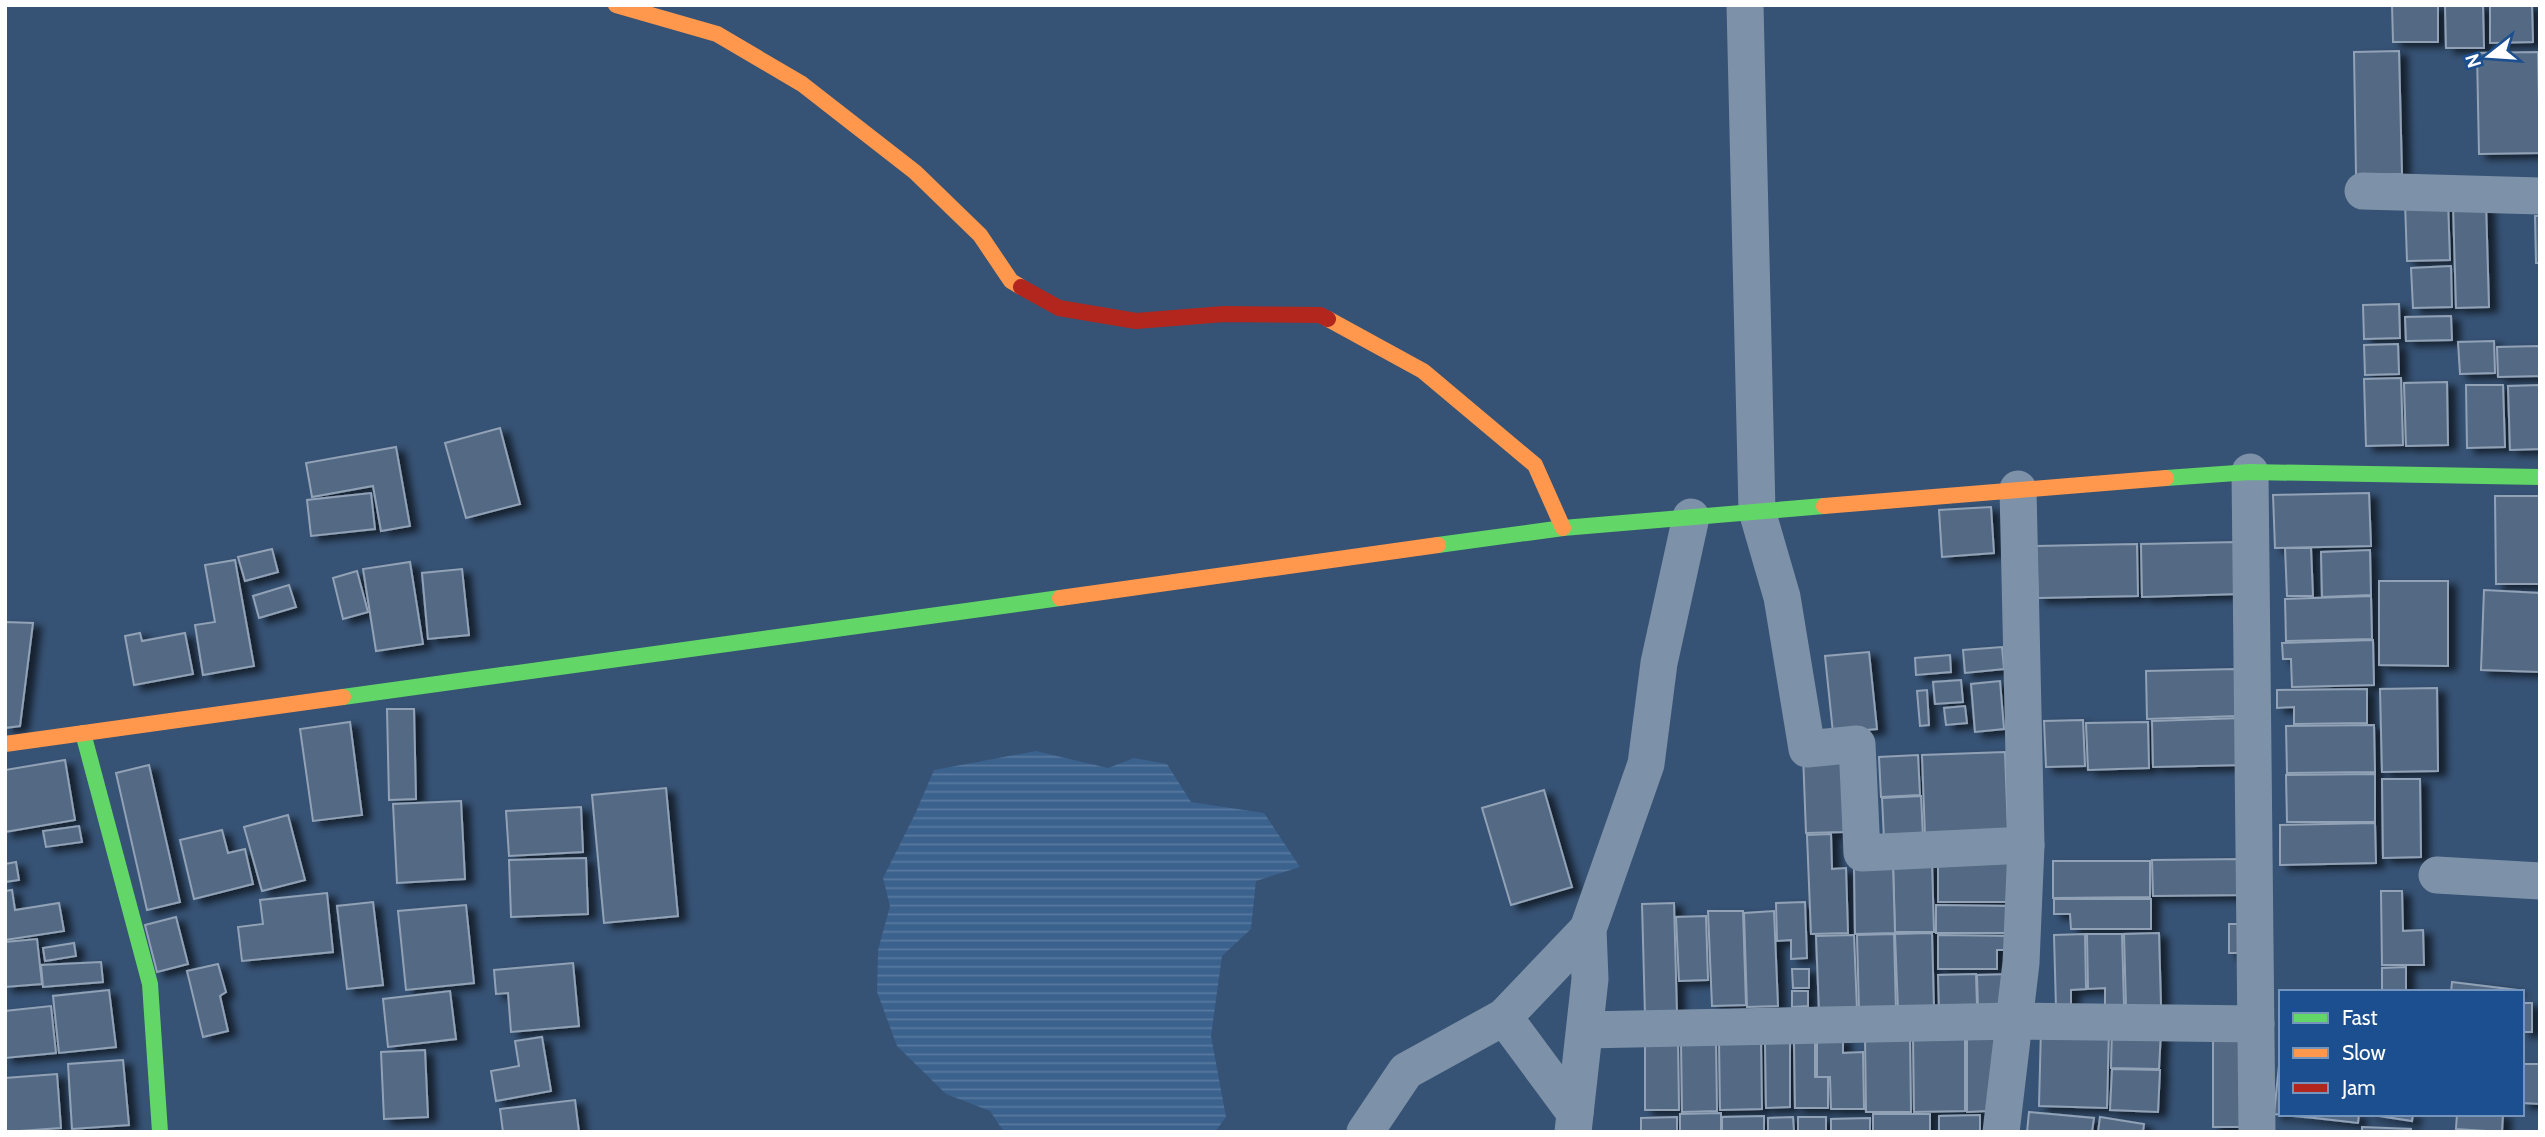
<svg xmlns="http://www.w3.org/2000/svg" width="2545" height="1137" viewBox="0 0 2545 1137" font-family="Cabin,sans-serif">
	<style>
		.water { fill: url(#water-rules) }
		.building { fill: #526984; stroke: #92a2b6; stroke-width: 2; filter: url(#shadow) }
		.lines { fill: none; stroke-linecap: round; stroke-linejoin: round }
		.street { stroke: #7d92a8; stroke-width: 37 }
		.fast { stroke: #63d668; stroke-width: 16 }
		.slow { stroke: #ff974d; stroke-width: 16 }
		.jam { stroke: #b3261e; stroke-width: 16 }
	</style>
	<defs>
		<pattern id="water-rules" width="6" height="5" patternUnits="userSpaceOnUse" patternTransform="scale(1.75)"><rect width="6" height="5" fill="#3b618d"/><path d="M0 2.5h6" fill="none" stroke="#58799e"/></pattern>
		<filter id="shadow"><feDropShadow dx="8" dy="4.5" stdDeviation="3.5" flood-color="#0009"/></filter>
	</defs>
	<rect width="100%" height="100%" fill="#365274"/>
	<polygon class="water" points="1036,751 1108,768 1134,758 1167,764 1191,802 1264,813 1300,867 1256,881 1251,929 1222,956 1211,1036 1226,1117 1215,1132 1004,1132 990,1111 946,1094 897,1046 877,992 878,950 890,906 883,878 915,814 934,770"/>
	<g class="building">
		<polygon points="2392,5 2438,5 2438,42 2393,42"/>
		<polygon points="2445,5 2483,5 2484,48 2446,48"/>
		<polygon points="2490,5 2532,5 2533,42 2490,43"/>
		<polygon points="2399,51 2402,174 2356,175 2354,52"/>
		<polygon points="2538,52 2540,153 2479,154 2477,53"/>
		<polygon points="2448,201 2450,260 2407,261 2405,202"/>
		<polygon points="2486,203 2489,307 2456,308 2453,204"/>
		<polygon points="2535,216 2540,216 2540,263 2536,263"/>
		<polygon points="2451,266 2452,307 2413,308 2411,268"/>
		<polygon points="2399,304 2400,338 2364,339 2363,305"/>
		<polygon points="2451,316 2452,340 2406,341 2405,317"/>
		<polygon points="2494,341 2495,373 2460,374 2458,342"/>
		<polygon points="2398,344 2399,374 2365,375 2364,345"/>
		<polygon points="2540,346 2540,376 2498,377 2497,347"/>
		<polygon points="2401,378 2403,445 2366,446 2364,379"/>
		<polygon points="2447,382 2448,445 2406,446 2404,383"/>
		<polygon points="2466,385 2503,385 2505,447 2467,448"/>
		<polygon points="2540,385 2540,449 2510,450 2508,386"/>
		<polygon points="500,428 520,504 466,518 445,443"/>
		<polygon points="396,447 410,526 381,531 373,486 312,497 306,463"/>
		<polygon points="371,493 375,529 311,536 307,500"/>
		<polygon points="2369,493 2371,546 2275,548 2273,495"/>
		<polygon points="2495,496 2540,496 2540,584 2496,584"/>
		<polygon points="1991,507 1994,553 1942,557 1939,510"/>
		<polygon points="2238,542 2239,594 2142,597 2141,544"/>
		<polygon points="2137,544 2138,596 2038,598 2036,546"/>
		<polygon points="2285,548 2311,548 2313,596 2287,596"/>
		<polygon points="272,549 278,572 245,581 238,557"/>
		<polygon points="2370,550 2371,595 2322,597 2321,552"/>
		<polygon points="235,560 254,666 203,675 195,625 215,622 205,565"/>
		<polygon points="410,562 423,644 376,651 363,569"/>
		<polygon points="462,569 469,635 428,639 422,573"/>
		<polygon points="357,571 368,612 343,619 333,578"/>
		<polygon points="2379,581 2448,581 2448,666 2379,665"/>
		<polygon points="289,585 296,607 259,618 253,596"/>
		<polygon points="2484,590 2540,593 2540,672 2481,670"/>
		<polygon points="2371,596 2372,639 2286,641 2285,599"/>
		<polygon points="5,622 33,623 20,726 5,728"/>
		<polygon points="140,633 142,641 185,633 193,674 134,685 125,636"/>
		<polygon points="2373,640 2374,685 2292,687 2291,659 2283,659 2282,643"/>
		<polygon points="2002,647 2004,669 1965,673 1963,650"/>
		<polygon points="1869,652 1877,729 1833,733 1825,656"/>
		<polygon points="1950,655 1951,672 1916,675 1915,658"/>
		<polygon points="2236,669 2238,716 2147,719 2146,671"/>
		<polygon points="1961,680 1963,702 1935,704 1933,682"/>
		<polygon points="2000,681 2004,729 1975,732 1971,684"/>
		<polygon points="2437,688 2438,771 2382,772 2380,689"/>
		<polygon points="2367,689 2367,723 2294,724 2294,707 2277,708 2277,690"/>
		<polygon points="1927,690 1929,725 1920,726 1917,691"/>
		<polygon points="1965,706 1967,723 1946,725 1944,708"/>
		<polygon points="387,709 414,709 416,799 389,800"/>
		<polygon points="2242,718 2244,765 2153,767 2152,721"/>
		<polygon points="2083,720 2085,766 2046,767 2044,721"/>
		<polygon points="350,722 362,815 313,821 300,729"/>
		<polygon points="2148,722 2149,768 2088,770 2086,723"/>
		<polygon points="2374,725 2375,772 2287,773 2286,726"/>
		<polygon points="1842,752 1844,832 1806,833 1803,754"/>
		<polygon points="2005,752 2008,833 1925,836 1922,755"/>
		<polygon points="1918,755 1920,795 1881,797 1879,757"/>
		<polygon points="65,760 75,820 5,832 5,770"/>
		<polygon points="149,765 180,902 147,910 116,773"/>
		<polygon points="2375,774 2375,822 2287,822 2286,775"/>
		<polygon points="2382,779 2420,779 2421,857 2383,858"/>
		<polygon points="666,788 678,916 604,923 592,795"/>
		<polygon points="1544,790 1572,887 1511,905 1482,808"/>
		<polygon points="1921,796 1923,837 1884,839 1882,798"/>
		<polygon points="461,801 465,879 397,883 393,804"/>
		<polygon points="581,807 583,852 509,856 506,811"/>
		<polygon points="288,815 305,880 262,891 244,827"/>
		<polygon points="2375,823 2376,863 2280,865 2280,825"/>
		<polygon points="79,826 82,842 46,847 43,831"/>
		<polygon points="222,830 228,853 245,849 253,884 194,899 180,840"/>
		<polygon points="1831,834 1832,869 1846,868 1848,933 1811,934 1807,835"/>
		<polygon points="586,858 588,914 511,917 509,860"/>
		<polygon points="1938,858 2015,859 2015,902 1938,902"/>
		<polygon points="2245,859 2246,895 2153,896 2152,860"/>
		<polygon points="2053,861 2150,861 2150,897 2053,898"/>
		<polygon points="16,862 19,880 5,882 5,864"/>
		<polygon points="1932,862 1934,932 1895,932 1893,863"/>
		<polygon points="1893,865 1895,933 1855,934 1854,866"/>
		<polygon points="12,890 15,910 59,903 64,931 5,940 5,891"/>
		<polygon points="2381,891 2402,891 2403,931 2423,930 2424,965 2382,965"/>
		<polygon points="327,893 333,952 242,961 238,927 263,924 260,900"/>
		<polygon points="2054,899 2151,899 2151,929 2071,929 2070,914 2054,914"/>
		<polygon points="373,902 383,985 347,989 337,906"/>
		<polygon points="1805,902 1807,958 1791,959 1791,940 1777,941 1776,903"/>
		<polygon points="1674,903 1677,1015 1645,1015 1642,904"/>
		<polygon points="466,905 474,983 406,990 398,911"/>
		<polygon points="1936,905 2013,906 2013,933 1936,933"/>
		<polygon points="1708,911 1743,911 1746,1005 1712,1006"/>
		<polygon points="1774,911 1778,1006 1747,1007 1744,913"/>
		<polygon points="1706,916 1708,980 1679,981 1676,917"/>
		<polygon points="176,917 188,964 157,972 145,925"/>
		<polygon points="2229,924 2249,924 2250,953 2229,953"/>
		<polygon points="1932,933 1934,1009 1898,1010 1895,934"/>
		<polygon points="2159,933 2161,1006 2126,1007 2124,934"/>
		<polygon points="1894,934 1896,1010 1859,1011 1857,935"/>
		<polygon points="2085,934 2086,989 2071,990 2071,1007 2056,1008 2054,935"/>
		<polygon points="2087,934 2122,934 2124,1006 2105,1007 2105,988 2088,989"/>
		<polygon points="1854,935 1857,1010 1819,1011 1816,936"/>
		<polygon points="1938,935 2014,936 2014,950 1997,950 1997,969 1938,969"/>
		<polygon points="37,939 42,984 5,987 5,942"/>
		<polygon points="74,943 76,956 45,961 43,948"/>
		<polygon points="101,962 103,982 43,987 41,965"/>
		<polygon points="573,963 579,1026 511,1032 508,993 496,994 494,970"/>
		<polygon points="218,964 226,992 220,996 228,1031 203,1037 187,971"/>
		<polygon points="2406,967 2406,992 2382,992 2382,968"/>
		<polygon points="1792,969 1809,969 1809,988 1793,988"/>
		<polygon points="1976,974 1977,1007 1939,1008 1938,975"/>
		<polygon points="2011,974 2012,1007 1978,1008 1977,975"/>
		<polygon points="2452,982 2517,990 2517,992 2451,992"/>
		<polygon points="109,990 116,1047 59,1053 53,996"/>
		<polygon points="450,991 456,1039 388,1047 383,999"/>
		<polygon points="1792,991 1808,991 1808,1006 1792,1007"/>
		<rect x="2522" y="1003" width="10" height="29"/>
		<polygon points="51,1006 56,1053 5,1058 5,1011"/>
		<polygon points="2041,1027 2109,1029 2107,1108 2039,1106"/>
		<polygon points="2112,1029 2161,1031 2159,1069 2111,1068"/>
		<polygon points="2213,1034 2241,1035 2241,1127 2213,1127"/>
		<polygon points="1913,1035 1965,1035 1965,1111 1914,1112"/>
		<polygon points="1967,1035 2003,1035 1988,1111 1967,1112"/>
		<polygon points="1865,1036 1910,1036 1911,1112 1866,1112"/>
		<polygon points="542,1037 551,1091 496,1101 491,1071 519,1066 515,1041"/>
		<polygon points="1817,1038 1843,1038 1843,1053 1863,1052 1864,1109 1831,1109 1830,1077 1817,1077"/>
		<polygon points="1681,1039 1716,1039 1717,1111 1682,1112"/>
		<polygon points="1678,1040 1679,1110 1645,1110 1645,1041"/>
		<polygon points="1719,1040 1761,1040 1762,1109 1720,1110"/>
		<polygon points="1815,1040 1815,1077 1828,1077 1828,1108 1795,1108 1794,1041"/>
		<polygon points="1790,1041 1790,1107 1766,1108 1765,1042"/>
		<polygon points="2281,1046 2281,1114 2313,1114 2313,1118 2274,1114"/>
		<polygon points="425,1050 428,1117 384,1119 381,1052"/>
		<polygon points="123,1060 129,1125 72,1129 68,1064"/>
		<polygon points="2522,1064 2540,1064 2540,1104 2522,1103"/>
		<polygon points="2112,1069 2160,1070 2158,1112 2110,1110"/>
		<polygon points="57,1074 61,1128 5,1132 5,1078"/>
		<polygon points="575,1100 579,1132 503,1132 500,1109"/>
		<polygon points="2029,1112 2094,1118 2092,1132 2027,1132"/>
		<polygon points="1721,1113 1721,1132 1680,1132 1680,1114"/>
		<rect x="1873" y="1114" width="57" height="18"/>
		<polygon points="2315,1114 2359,1114 2358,1123 2315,1118"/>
		<polygon points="2366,1114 2413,1114 2412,1121"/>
		<polygon points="2457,1114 2503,1114 2502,1132 2456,1129"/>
		<polygon points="1980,1115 1980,1132 1939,1132 1939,1116"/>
		<polygon points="1764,1116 1764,1132 1722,1132 1722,1117"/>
		<polygon points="1677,1117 1677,1132 1641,1132 1641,1118"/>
		<polygon points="1793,1117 1794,1132 1768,1132 1768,1118"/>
		<rect x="1798" y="1117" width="28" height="15"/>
		<polygon points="2100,1117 2144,1124 2143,1132 2098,1132"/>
		<polygon points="1870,1118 1870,1132 1831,1132 1831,1119"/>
		<polygon points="2362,1127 2411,1129 2411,1132 2362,1132"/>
	</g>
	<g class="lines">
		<g class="street">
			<polyline points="1745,5 1757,511 1782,597 1807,749 1857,744 1862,853 2026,845"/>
			<polyline points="2363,191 2540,196"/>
			<polyline points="2250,472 2257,1132"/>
			<polyline points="2437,875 2540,881"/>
			<polyline points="1504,1017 1575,1113"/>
			<polyline points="1585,1030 2014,1021 2256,1024"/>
			<polyline points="1365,1132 1406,1071 1504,1017 1588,929"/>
			<polyline points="1573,1132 1590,979 1588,929 1646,764 1659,663 1691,517"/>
			<polyline points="2001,1132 2021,963 2026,845 2018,489"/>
		</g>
		<g class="fast">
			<polyline points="2166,478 2250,472 2540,477"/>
			<polyline points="1438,545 1563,528 1824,506"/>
			<polyline points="343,697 1060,598"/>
			<polyline points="83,733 150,984 160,1132"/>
		</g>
		<g class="slow">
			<polyline points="616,5 717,34 802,84 915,172 980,235 1011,281 1021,287"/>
			<polyline points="1328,319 1423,371 1535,465 1563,528"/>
			<polyline points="1824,506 2166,478"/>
			<polyline points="1060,598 1438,545"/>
			<polyline points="5,744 343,697"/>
		</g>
		<polyline class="jam" points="1021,287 1059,308 1136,321 1224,314 1320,315 1328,319"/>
	</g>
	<rect width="2545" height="1137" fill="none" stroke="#ffffff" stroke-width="14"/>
	<rect x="2279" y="990" width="245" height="126" fill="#1b4f8f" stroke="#7695bc" stroke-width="2"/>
	<rect x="2293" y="1013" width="35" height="10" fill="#63d668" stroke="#7695bc" stroke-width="2"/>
	<text x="2342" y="1025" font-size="21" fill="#ffffff">Fast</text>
	<rect x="2293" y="1048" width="35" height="10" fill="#ff974d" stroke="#7695bc" stroke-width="2"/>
	<text x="2342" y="1060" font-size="21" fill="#ffffff">Slow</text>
	<rect x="2293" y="1083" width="35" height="10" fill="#b3261e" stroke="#7695bc" stroke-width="2"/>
	<text x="2342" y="1095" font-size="21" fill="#ffffff">Jam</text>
	<g transform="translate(2489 56) rotate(253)" stroke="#1b4f8f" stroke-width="5" paint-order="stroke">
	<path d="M0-5L12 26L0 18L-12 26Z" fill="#ffffff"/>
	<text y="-10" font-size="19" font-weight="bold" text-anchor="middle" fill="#ffffff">N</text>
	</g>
</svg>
